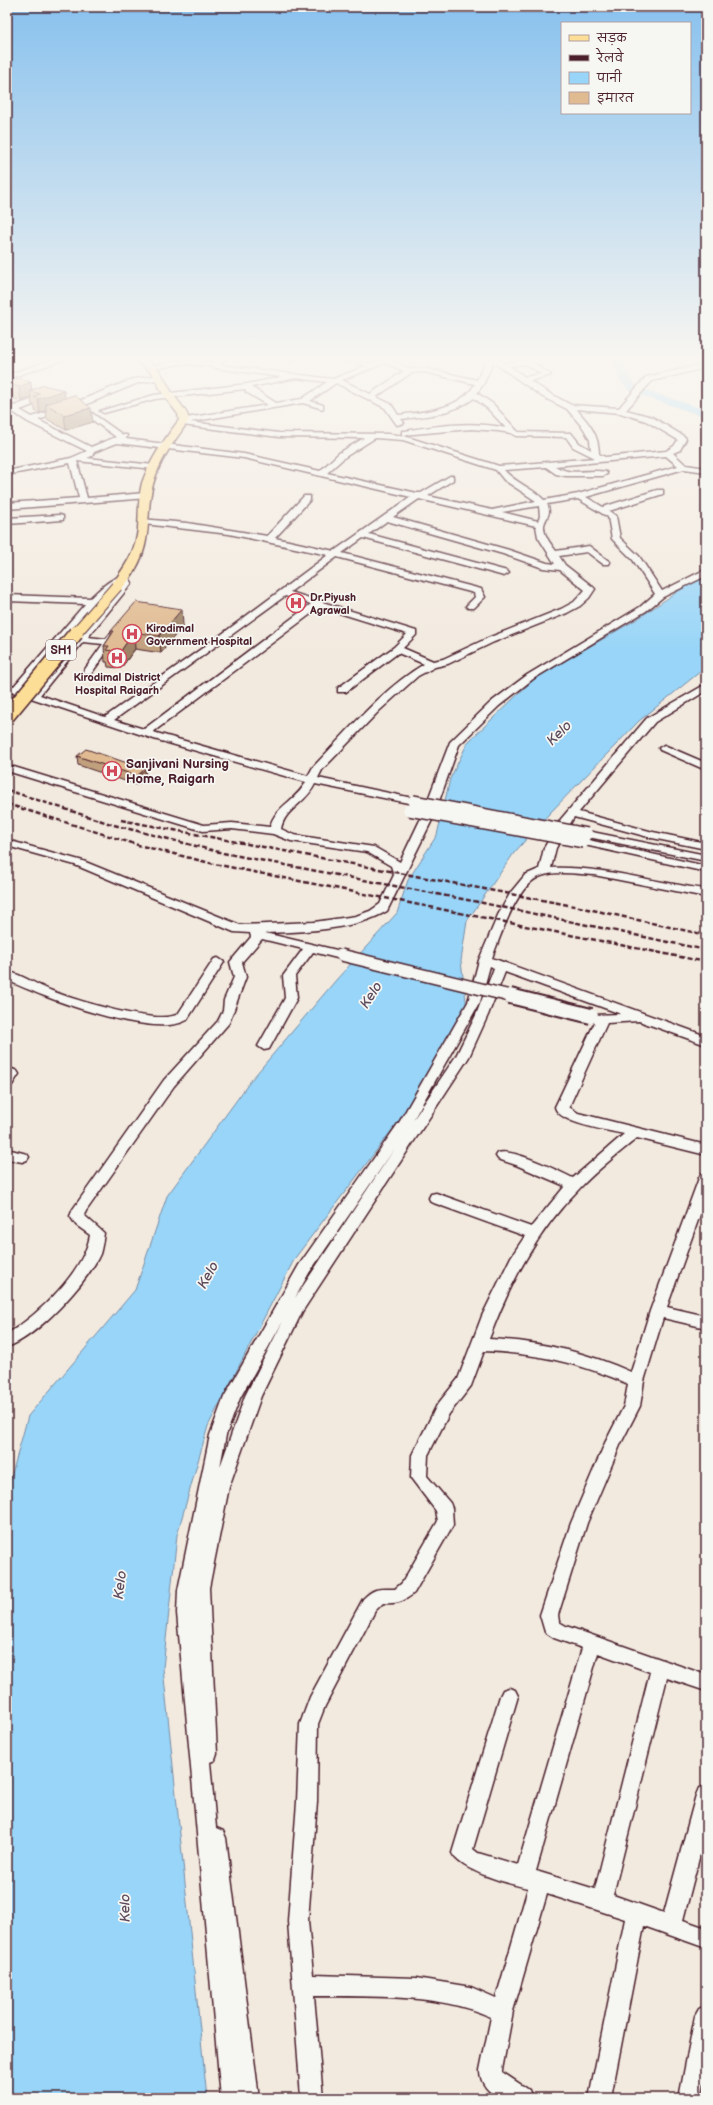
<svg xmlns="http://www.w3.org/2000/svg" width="713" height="2105" viewBox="0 0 713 2105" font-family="'Balsamiq Sans','Playpen Sans Deva',sans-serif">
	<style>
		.water { fill: #98d5f8; stroke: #798ca6 }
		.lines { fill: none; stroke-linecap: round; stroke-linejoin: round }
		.river { fill: #98d5f8; fill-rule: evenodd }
		.minor-casing { stroke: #4a1f2b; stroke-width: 3 }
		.major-casing { stroke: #4a1f2b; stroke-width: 3 }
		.minor { fill: #f6f6f2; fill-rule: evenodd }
		.major { fill: #fdde96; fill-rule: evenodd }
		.rail { stroke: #4a1f2b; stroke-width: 2.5; stroke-dasharray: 5 2.5; stroke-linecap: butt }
		.minor-bridge-far1-casing { stroke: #4a1f2b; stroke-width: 14; stroke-linecap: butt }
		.minor-bridge-casing { stroke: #4a1f2b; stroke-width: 18; stroke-linecap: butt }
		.major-bridge-far1-casing { stroke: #4a1f2b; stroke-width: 13; stroke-linecap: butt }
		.major-bridge-casing { stroke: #4a1f2b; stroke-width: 17; stroke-linecap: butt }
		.minor-bridge-far1 { stroke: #f6f6f2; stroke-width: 11 }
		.minor-bridge { stroke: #f6f6f2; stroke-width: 14 }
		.major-bridge-far1 { stroke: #fdde96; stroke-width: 11 }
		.major-bridge { stroke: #fdde96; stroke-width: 14 }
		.wall { fill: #c1a07d; stroke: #4a1f2b }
		.shaded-wall { fill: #9d8266; stroke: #4a1f2b }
		.building { fill: #e0ba91; stroke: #4a1f2b }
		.labels { text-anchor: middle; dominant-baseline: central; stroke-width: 3.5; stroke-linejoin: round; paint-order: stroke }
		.far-poi-label { font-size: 11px; font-weight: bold; fill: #4a1f2b; stroke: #f6f6f2; text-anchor: start }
		.shield { fill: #f6f6f2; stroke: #7e6067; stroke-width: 1 }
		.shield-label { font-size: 12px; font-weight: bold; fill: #4a1f2b }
		.poi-label { font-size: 13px; font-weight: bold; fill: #4a1f2b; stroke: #f6f6f2; text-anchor: start }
		.water-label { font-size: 14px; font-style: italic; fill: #5e4c5e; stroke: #f6f6f2 }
	</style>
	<rect width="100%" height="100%" fill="#f2eadf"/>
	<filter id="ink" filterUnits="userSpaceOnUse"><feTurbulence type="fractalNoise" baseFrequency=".025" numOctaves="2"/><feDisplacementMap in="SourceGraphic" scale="8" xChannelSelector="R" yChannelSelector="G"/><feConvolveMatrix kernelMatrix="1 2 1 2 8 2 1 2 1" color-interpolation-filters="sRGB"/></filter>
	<g filter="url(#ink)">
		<polygon class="water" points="706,577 706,667 639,721 548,815 514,853 467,921 461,961 467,1009 423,1089 295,1258 208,1426 177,1535 163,1668 207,2098 7,2098 7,1492 28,1416 135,1290 167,1196 252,1079 336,980 397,913 408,880 437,835 450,779 468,742 534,679 637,619 686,586"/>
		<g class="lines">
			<polygon class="river" points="612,358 622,358 630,380 639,388 706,410 706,417 631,392 620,381"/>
			<g class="minor-casing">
				<g id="minor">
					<polygon points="58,358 69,358 7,379 7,375"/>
					<path d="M 218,358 L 226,358 L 220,365 L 333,379 L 366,366 L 337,358 C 349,358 360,363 372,363 C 378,363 386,358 397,358 L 392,361 L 410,369 L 424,368 L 477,380 L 487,358 L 497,358 L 504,363 L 530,360 L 551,375 L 530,381 L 549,393 L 571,405 L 619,408 L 646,377 L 705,364 L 705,368 L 652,381 L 626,410 L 652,417 L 685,437 L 686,439 L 680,450 L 673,453 L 686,465 L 706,468 L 706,472 L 684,469 L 586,497 L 603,507 L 657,490 L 663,490 L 663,494 L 609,511 L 616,516 L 620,538 L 639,556 L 662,591 L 706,569 L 706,576 L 663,597 L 646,611 L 533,679 L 499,706 L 459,745 L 433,818 L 387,911 C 356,930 301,932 265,933 L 345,952 L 347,955 L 341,959 L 313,952 L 295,976 L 297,998 L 269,1049 L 264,1050 L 258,1046 L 285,998 L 283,976 L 303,949 L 262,939 L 242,962 L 246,977 L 229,1023 L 174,1086 L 86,1211 L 84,1215 L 104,1233 C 103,1240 102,1247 100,1254 C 87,1283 37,1337 7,1347 L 7,1334 C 38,1315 84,1272 90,1235 L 76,1225 L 70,1216 L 73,1209 L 164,1080 L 218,1021 L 223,1011 L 224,1000 L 234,977 L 230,962 L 251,937 L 250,933 L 234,932 L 75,865 L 7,846 L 7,840 L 83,861 L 240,925 L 314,922 L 356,916 L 370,911 L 380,904 L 394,875 L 391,866 L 367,852 L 291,841 L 273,834 L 232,829 L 203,831 L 7,771 L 7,767 L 14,767 L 204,825 L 232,823 L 270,827 C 275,806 296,801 306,782 L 154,739 L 7,690 L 7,684 L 14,686 L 85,604 L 7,601 L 7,595 L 90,598 C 99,590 115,573 128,576 L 132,583 L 88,637 L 106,639 L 111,633 L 114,632 L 119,635 L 91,674 L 85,674 L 83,672 L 103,644 L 83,642 L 40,695 L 105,717 L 218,637 L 328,555 L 229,534 L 144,524 L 141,523 L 141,519 L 187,523 L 267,536 L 304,496 L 310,496 L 310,500 L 275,538 L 334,551 L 411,497 L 244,458 L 117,443 L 94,452 L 92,456 L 87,458 L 154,465 L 158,467 L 154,469 L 77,461 L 87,498 L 145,493 L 149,496 L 148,498 L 7,509 L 7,503 L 79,498 L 70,463 L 7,475 L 7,471 L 71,458 L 87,451 L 28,422 L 7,408 L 7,403 L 14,406 L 39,397 L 37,395 L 41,393 L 47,396 L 46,400 L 20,410 L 32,417 L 74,403 L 133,379 L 162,375 L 162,379 L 138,383 L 82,406 L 123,435 L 127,435 L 126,439 L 244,454 L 320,471 L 339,453 L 364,438 L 279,437 L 182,425 L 178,423 L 186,418 L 268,405 L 246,392 L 245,389 L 155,399 L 104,413 L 100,411 L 154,395 L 247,384 L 282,377 L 214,368 L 210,366 L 180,364 L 153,369 L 149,367 L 180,360 L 214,362 ZM 493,362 L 543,397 L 567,409 L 584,429 L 590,440 L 591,450 L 579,443 L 571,433 L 518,432 L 493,404 L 477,393 L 484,383 ZM 385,363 L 404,371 L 370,394 L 342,380 ZM 526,364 L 541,374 L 525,377 L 509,366 ZM 424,372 L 475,384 C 461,409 425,412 398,415 L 391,404 L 376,397 L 411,373 ZM 296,378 L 327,382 L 302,399 L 276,403 L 251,387 ZM 336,383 L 385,408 L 397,425 L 404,423 L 401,419 C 424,417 455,413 474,398 L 487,408 L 506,428 C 472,421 439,425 405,431 L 402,431 L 402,435 L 471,429 L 498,431 L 511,433 L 516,436 L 566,437 L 573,447 L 595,458 L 499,466 L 404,436 L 389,434 L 279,433 L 190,422 L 303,403 L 323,409 L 323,405 L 310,401 ZM 76,408 L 116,437 L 91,447 L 38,420 ZM 576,409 L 620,413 L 646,421 L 678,440 L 674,446 L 666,451 L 605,457 L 599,454 C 599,435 589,423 576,409 ZM 375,438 L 403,440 L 496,470 L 504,480 L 536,501 L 492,510 L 428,496 L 453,480 L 453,476 L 450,476 L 421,493 L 417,493 L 327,473 L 345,457 ZM 666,456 L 678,466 L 578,494 L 544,500 C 533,488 515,483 504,470 L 546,467 L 556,474 L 566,476 L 603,476 L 607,474 L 606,472 C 588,468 572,477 555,466 ZM 419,499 L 536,526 L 538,537 L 555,564 L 547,563 L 509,550 L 393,517 ZM 578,499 L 608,517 L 612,539 L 633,560 L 655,594 L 640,607 L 527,675 L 491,702 L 450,742 L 421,818 L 400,862 L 374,847 L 294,835 L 281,829 C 285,808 306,804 315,784 L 413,804 L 417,803 L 418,801 L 417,799 L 318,778 L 322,770 L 379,711 L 418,676 L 435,667 L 448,664 L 494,642 L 567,613 L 580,606 L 589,598 L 595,589 L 593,587 L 565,565 L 559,556 L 587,552 L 603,564 L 609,564 L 610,562 L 589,546 L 556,551 C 551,544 543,535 544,525 C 546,517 552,514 547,504 ZM 539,506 L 540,516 L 538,521 L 502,512 ZM 387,521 L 503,554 L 543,568 L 560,570 L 585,590 L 574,602 L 561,609 L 488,638 L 443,659 L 433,661 L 403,648 L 416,635 L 416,631 L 290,592 L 337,557 L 474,593 L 475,597 L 466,606 L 468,608 L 474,608 L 485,597 L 481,589 L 342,553 L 363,538 L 504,576 L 509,573 L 507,571 L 369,534 ZM 122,583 L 32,692 L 22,689 L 95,603 L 112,588 ZM 285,596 L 311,604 L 144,729 L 114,720 ZM 320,607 L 407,634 L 394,647 L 338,688 L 338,692 L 346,692 L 398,653 L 424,664 C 382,689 348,731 313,767 L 308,776 L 153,732 Z"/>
					<polygon points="281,358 291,358 294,360 290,362"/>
					<polygon points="60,515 63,516 63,520 7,524 7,518"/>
					<path d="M 706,684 L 706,691 L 655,722 L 579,812 L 653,832 L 706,843 L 706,849 L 652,838 L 574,817 L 556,848 L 551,868 C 604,866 654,883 706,889 L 706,897 L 594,875 C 577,874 554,870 539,877 C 517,885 500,937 492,958 L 706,1036 L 706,1045 L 639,1021 L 607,1023 L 569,1107 L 578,1113 L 706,1145 L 706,1155 L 637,1138 C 618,1154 597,1170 580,1188 C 537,1231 510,1283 489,1339 C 538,1341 586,1352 631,1372 L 650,1311 L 699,1178 L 701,1174 L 706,1173 L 706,1198 L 667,1307 L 706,1316 L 706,1328 L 663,1318 L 644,1381 L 640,1406 L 621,1443 L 587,1523 L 558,1615 L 559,1622 L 566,1626 L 706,1675 L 706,1691 L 667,1678 L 613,1895 L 664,1913 L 696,1795 L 699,1788 L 706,1786 L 706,1831 L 683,1920 L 706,1928 L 706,1948 L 644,1926 L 611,2098 L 589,2098 L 625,1919 L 547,1894 L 513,2011 L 502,2070 L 502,2072 L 529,2090 L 532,2098 C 523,2098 511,2100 503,2098 C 489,2095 480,2083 480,2070 L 491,2017 C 437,1993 373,1997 314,1996 L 323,2098 L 301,2098 L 288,1921 L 297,1802 L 300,1724 L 310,1697 L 363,1599 C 375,1587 379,1589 395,1589 L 402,1583 L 438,1521 L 436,1511 L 411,1478 L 412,1455 L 437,1405 L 458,1379 L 482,1316 L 511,1257 L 525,1236 L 431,1202 L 429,1198 L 431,1194 L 436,1193 L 531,1227 L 565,1186 L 516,1165 L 498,1159 L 496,1156 L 498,1153 C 513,1148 558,1171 573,1178 L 624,1134 C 608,1130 559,1124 555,1107 L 595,1022 L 590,1018 L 592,1015 L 621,1014 L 505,972 L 488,1015 L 469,1057 L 302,1312 L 261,1396 L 229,1487 L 209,1588 L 217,1754 L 215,1760 L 210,1762 L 216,1828 L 223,1831 L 226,1838 L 259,2098 L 221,2098 L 177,1613 L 178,1590 L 210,1435 L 224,1397 L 299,1265 L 400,1121 L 468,1002 L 479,960 L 498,915 L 511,892 L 525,875 L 539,869 L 544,848 L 561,819 L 647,718 ZM 490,966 L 494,968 L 476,1015 L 456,1056 L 413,1120 L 480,1002 ZM 395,1148 L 295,1298 L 309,1273 ZM 283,1321 L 245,1396 L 220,1467 L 226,1435 L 240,1398 ZM 484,1351 C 535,1353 582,1363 628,1384 L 624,1406 L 605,1443 L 571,1523 L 540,1615 L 545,1632 L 554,1638 L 582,1648 L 518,1865 L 478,1853 L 473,1849 L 518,1696 L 515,1690 L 509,1688 L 503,1690 L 500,1696 L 452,1853 C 460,1871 510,1884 528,1888 L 496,1998 L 471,1987 L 416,1978 L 313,1975 L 308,1921 L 317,1802 L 318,1724 L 325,1706 L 375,1611 L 383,1603 C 396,1604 404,1602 414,1593 L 453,1525 L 452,1508 L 450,1503 L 427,1476 L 428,1455 L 449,1414 L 471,1386 ZM 598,1653 L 650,1672 L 595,1889 L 536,1871 Z"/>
					<polygon points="664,745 706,763 706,770 660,750 659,748"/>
					<polygon points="587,831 706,855 706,861 583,836 581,834"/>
					<polygon points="584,839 706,866 706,872 580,844 578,842 580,840"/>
					<path d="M 218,958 L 224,962 L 187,1020 C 153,1040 42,997 7,980 L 7,971 C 22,975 37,985 52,991 C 75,1000 158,1026 178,1014 L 214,959 Z"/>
					<polygon points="7,1067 17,1071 19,1074 12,1085 7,1086"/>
					<polygon points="7,1149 27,1154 29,1157 27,1160 22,1162 7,1159"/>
					<polygon points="706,2005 706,2071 701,2098 679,2098 695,2016 699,2009"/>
				</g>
			</g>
			<g class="major-casing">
				<path id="major" d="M 132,358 C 160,357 162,379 175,397 C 180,404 187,410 189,420 C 177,438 163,455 156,475 C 142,512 157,540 130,578 C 127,583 123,588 117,590 L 111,586 C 125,566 135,554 138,529 C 139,513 138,498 142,483 C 150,460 164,440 179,420 L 178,414 L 164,396 L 152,373 Z"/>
			</g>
			<use href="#minor" class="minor"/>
			<use href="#major" class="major"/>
			<g class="rail">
				<polyline points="7,790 114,825 223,853 478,902 706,950"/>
				<polyline points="7,804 138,845 214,864 706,962"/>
				<polyline points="121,820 579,907 706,935"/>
			</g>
			<g class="minor-bridge-far1-casing">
				<g id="minor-bridge-far1">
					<polyline points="413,801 587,834"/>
					<polyline points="409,810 584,842"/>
					<polyline points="341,955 514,997"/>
				</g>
			</g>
			<g class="minor-bridge-casing">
				<polyline id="minor-bridge" points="510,996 591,1016"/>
			</g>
			<g class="major-bridge-far1-casing">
				<polyline id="major-bridge-far1" points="75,634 117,586"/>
			</g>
			<g class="major-bridge-casing">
				<polyline id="major-bridge" points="7,716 76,633"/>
			</g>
			<use href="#minor-bridge-far1" class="minor-bridge-far1"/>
			<use href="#minor-bridge" class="minor-bridge"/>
			<use href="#major-bridge-far1" class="major-bridge-far1"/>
			<use href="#major-bridge" class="major-bridge"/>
		</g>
		<g class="wall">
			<polygon points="7,383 65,398 93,422 66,430 47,419 46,411 40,413 35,411 35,406 32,405 31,397 21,401 8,397"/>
			<polygon points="183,625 161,653 135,649 121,668 108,667 107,662 105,662 104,646 111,635 111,631"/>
			<polygon points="77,756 146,778 137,785 78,765"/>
		</g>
		<g class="shaded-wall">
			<polygon points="31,382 32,392 30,391 31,397 21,401 19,387"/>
			<polygon points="64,390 66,404 46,404 46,411 40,413 38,399"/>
			<polygon points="91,408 93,422 66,430 64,415"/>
			<polygon points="182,609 183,625 161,653 159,636"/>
			<polygon points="134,632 135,649 121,668 120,652"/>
			<polygon points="145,769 146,778 137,785 137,776"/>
		</g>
		<g class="building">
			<polygon points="19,378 31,382 19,387 7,383"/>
			<polygon points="43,385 64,390 38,399 34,397 40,394 30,391"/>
			<polygon points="74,395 91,408 64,415 46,404"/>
			<polygon points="136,602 182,609 159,636 134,632 120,652 106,650 109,646 104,646 114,631 111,631"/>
			<polygon points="86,749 145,769 137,776 77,756"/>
		</g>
	</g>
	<linearGradient id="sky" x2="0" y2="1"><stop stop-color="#88c1ee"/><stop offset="0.55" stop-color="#f9f6f1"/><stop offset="1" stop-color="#f9f6f1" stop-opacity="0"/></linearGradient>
	<rect width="713" height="653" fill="url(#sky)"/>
	<defs>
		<g id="hospital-ring" transform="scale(1)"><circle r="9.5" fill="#f6f6f2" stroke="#d1495b" stroke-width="1.5"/><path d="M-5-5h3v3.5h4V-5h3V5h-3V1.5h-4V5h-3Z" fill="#d1495b"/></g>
	</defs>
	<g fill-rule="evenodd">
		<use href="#hospital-ring" x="296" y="603"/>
		<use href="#hospital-ring" x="132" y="634"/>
		<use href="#hospital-ring" x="117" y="658"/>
		<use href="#hospital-ring" x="112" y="771"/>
	</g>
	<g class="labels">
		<g class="far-poi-label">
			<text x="310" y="597">Dr.Piyush<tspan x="310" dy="13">Agrawal</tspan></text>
			<text x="146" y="628">Kirodimal<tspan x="146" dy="13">Government Hospital</tspan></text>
			<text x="117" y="677" text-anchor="middle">Kirodimal District<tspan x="117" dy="13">Hospital Raigarh</tspan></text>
		</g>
		<rect class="shield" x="46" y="640" width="30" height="20" rx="3"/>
		<g class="shield-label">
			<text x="61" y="650">SH1</text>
		</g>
		<g class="poi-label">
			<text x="126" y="764">Sanjivani Nursing<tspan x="126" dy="15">Home, Raigarh</tspan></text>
		</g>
		<g class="water-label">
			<text transform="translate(559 733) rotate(-45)">Kelo</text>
			<text transform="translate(371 995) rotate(-57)">Kelo</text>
			<text transform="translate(208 1275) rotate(-61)">Kelo</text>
			<text transform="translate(120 1585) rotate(-83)">Kelo</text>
			<text transform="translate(125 1908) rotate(-91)">Kelo</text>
		</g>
	</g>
	<rect width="713" height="2105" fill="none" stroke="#f6f6f2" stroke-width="24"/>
	<rect x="12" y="12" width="689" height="2081" fill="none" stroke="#4a1f2b" stroke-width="1.5" filter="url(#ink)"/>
	<rect x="561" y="22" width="130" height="92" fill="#f6f6f2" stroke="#b1a0a2"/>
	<rect x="569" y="35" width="20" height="6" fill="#fdde96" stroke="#b1a0a2"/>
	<text x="597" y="42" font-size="12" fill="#4a1f2b">सड़क</text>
	<rect x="569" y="55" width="20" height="6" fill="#4a1f2b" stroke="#b1a0a2"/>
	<text x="597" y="62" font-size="12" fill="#4a1f2b">रेलवे</text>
	<rect x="569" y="72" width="20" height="12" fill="#98d5f8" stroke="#b1a0a2"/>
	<text x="597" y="82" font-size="12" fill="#4a1f2b">पानी</text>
	<rect x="569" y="92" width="20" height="12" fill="#e0ba91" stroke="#b1a0a2"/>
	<text x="597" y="102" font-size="12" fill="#4a1f2b">इमारत</text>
</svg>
